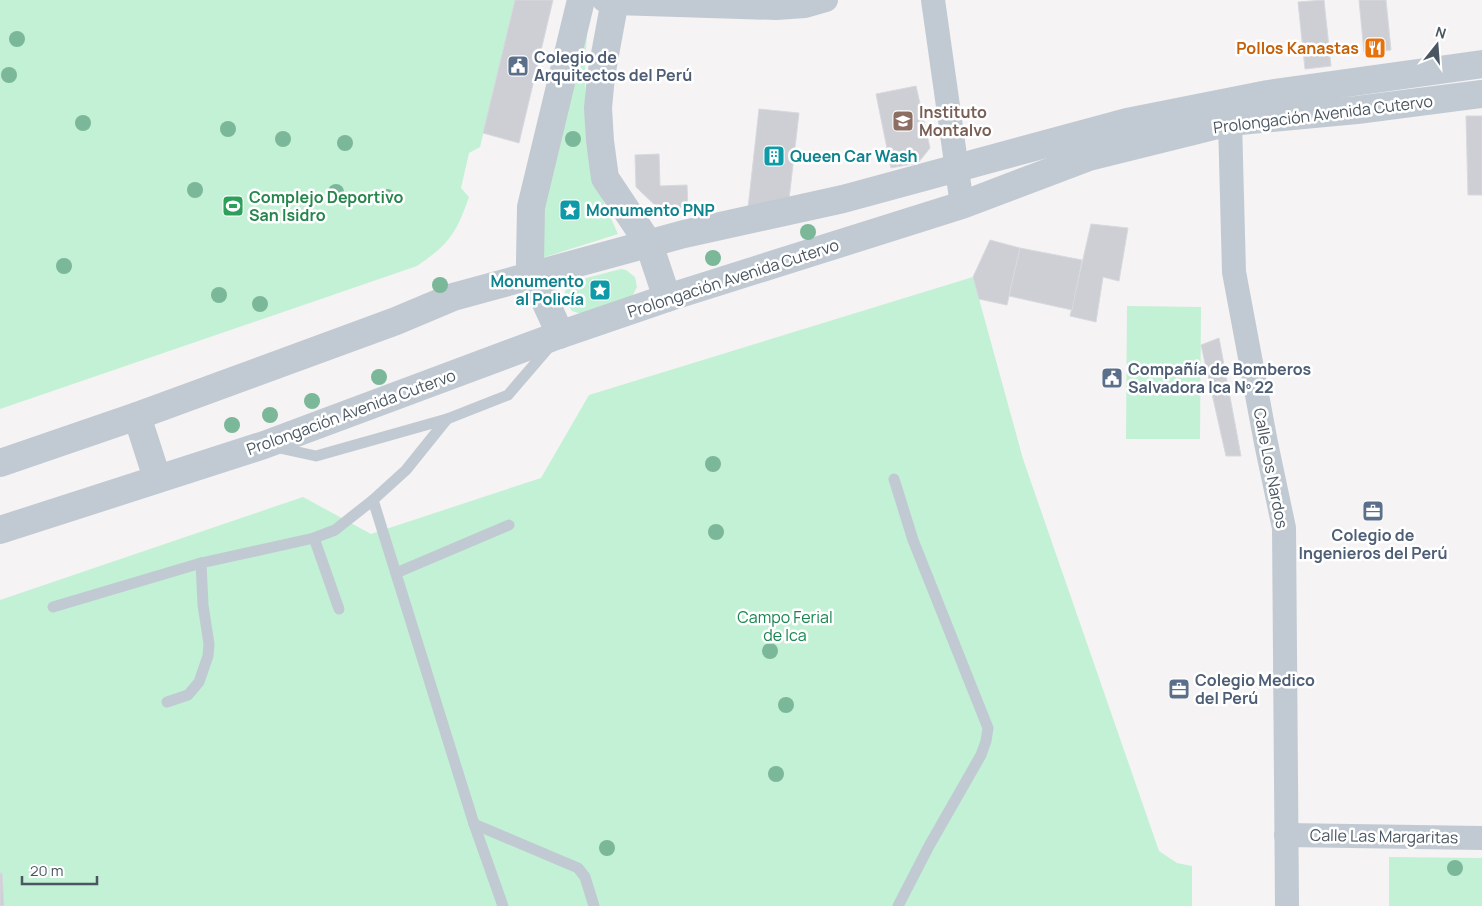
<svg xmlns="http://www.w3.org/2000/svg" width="1482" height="906" viewBox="0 0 1482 906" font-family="Manrope,sans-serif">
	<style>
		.green { fill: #c3f1d5 }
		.building { fill: #cdcfd5; stroke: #d7d9de }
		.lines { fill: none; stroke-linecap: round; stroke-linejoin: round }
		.service { stroke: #c1cad2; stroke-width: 11 }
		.minor { stroke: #c1cad2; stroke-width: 24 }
		.tertiary { stroke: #c1cad2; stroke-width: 28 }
		.tree { fill: #7bb799 }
		.labels { text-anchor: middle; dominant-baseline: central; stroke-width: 5; stroke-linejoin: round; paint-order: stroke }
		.food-label { font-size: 16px; font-weight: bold; fill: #c56008; stroke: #fff; text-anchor: end }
		.service-label { font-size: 16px; font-weight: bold; fill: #4e5e75; stroke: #fff; text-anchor: start }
		.education-label { font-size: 16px; font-weight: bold; fill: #785e54; stroke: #fff; text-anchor: start }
		.street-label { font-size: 16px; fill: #4a5661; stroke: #fff }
		.culture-label { font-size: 16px; font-weight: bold; fill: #0d838f; stroke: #fff; text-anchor: start }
		.leisure-label { font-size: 16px; font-weight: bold; fill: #27864d; stroke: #fff; text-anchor: start }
		.park-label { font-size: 16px; fill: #17864f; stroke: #fff }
	</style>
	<rect width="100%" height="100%" fill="#f5f3f3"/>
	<g class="green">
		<path d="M 0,0 L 515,0 L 480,147 L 469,153 L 461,188 L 469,197 C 456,234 449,244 417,266 L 0,409 Z"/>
		<polygon points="589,8 585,62 586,142 593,178 618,234 542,258 542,211"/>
		<polygon points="621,269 626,270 635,277 637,287 632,297 583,313 578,313 572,311 566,302 565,291 571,282"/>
		<polygon points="973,277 1023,459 1159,851 1177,863 1192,866 1192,906 0,906 0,600 303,497 371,534 541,478 589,395"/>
		<polygon points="1127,306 1201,307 1200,439 1126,439"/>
		<polygon points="1389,857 1482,858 1482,906 1389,906"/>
	</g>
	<g class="building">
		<polygon points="515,0 553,0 519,143 483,133"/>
		<polygon points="1324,0 1331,66 1305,69 1298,2"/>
		<polygon points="1359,0 1386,0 1391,50 1364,52"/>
		<polygon points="916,86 930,148 918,163 891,168 876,94"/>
		<polygon points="759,109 799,113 789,199 748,208"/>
		<polygon points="1466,116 1482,116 1482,195 1468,195"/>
		<polygon points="659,154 660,186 687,185 688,209 660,210 636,187 635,155"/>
		<polygon points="1091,224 1128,228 1119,281 1103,277 1096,322 1070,316"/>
		<polygon points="990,240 1020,248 1007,305 979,299 973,277"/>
		<polygon points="1020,248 1082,260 1072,310 1009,296"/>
		<polygon points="1219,338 1241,456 1226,456 1201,345"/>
		<polygon points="0,873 2,873 4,906 0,906"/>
	</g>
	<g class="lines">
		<g class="service">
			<polyline points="447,419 406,470 373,500 474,824 503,906"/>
			<polyline points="275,447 316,456 447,419 508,395 551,345"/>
			<polyline points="894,479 913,540 988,728 986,741 981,755 929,846 898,906"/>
			<polyline points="314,538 339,609"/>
			<polyline points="396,573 509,525"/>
			<polyline points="53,607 201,563"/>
			<polyline points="167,702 188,695 199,682 208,656 209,644 203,605 201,563 314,538 335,530 373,500"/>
			<polyline points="474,824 578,868 585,877 594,906"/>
		</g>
		<g class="minor">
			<polyline points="604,0 615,3 776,8 805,6 826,0"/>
			<polyline points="933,0 962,205"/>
			<polyline points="1230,122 1234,272 1266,443 1284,528 1287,906"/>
			<polyline points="1286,835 1482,838"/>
		</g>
		<g class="tertiary">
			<polyline points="615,0 601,76 598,108 600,141 605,178 649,244 667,298"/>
			<polyline points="559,335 556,325 534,277 530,263 531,207 581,0"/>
			<polyline points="137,416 157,478"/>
			<polyline points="0,463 137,416 396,321 453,297 684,234 843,199 1127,122 1268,94 1482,64"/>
			<polyline points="0,530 264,445 559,335 667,298 962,205 1089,157 1230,122 1357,110 1482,94"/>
		</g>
	</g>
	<g class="tree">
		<circle cx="17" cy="39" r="8"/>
		<circle cx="9" cy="75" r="8"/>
		<circle cx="83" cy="123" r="8"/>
		<circle cx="228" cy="129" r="8"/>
		<circle cx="283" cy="139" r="8"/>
		<circle cx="573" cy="139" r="8"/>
		<circle cx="345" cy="143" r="8"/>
		<circle cx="195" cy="190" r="8"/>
		<circle cx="336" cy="192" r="8"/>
		<circle cx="387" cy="197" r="8"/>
		<circle cx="808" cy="232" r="8"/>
		<circle cx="713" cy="258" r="8"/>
		<circle cx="64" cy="266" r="8"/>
		<circle cx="440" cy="285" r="8"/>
		<circle cx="219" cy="295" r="8"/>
		<circle cx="260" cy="304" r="8"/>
		<circle cx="379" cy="377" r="8"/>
		<circle cx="312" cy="401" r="8"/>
		<circle cx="270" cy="415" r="8"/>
		<circle cx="232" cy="425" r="8"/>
		<circle cx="713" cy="464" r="8"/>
		<circle cx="716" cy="532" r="8"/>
		<circle cx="770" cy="651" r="8"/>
		<circle cx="786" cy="705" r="8"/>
		<circle cx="776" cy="774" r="8"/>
		<circle cx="607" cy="848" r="8"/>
		<circle cx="1455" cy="868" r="8"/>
	</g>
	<defs>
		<g id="restaurant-square" transform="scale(1.125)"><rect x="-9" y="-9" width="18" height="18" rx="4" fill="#e8710a" stroke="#fff"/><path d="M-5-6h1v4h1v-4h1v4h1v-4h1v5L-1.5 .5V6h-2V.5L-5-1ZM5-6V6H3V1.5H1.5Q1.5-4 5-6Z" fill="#fff"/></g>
		<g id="civic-square" transform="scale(1.125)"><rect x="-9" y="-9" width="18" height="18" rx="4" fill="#5c6f8a" stroke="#fff"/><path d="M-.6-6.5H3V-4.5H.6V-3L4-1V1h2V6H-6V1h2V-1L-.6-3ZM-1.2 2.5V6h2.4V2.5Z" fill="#fff"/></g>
		<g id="university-square" transform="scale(1.125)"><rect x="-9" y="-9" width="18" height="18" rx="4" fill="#8d6e63" stroke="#fff"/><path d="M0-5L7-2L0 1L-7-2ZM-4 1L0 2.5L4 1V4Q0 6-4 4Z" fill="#fff"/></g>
		<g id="building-square" transform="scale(1.125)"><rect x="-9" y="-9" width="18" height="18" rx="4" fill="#0f9aa8" stroke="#fff"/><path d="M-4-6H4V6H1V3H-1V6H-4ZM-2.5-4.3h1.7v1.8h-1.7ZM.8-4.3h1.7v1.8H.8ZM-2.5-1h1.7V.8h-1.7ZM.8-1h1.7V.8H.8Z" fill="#fff"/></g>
		<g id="stadium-square" transform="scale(1.125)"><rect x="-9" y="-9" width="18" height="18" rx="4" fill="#2e9e5b" stroke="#fff"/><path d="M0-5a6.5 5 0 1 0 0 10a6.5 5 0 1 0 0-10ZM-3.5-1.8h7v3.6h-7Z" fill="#fff"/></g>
		<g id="sight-square" transform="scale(1.125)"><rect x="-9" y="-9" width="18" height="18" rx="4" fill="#0f9aa8" stroke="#fff"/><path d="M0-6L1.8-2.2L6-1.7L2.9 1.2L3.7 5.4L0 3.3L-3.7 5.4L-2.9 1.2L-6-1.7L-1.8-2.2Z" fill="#fff"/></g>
		<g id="office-square" transform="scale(1.125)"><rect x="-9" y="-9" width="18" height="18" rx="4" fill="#5c6f8a" stroke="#fff"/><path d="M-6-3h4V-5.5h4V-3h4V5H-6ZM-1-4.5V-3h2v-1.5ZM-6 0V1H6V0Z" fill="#fff"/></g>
	</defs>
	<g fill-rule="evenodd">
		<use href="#restaurant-square" x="1375" y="48"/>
		<use href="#civic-square" x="518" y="66"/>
		<use href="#university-square" x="903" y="121"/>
		<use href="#building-square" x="774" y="156"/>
		<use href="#stadium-square" x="233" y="206"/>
		<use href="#sight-square" x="570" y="210"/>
		<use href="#sight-square" x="600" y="290"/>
		<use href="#civic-square" x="1112" y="378"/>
		<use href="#office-square" x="1373" y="511"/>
		<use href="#office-square" x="1179" y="689"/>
	</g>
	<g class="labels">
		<g class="food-label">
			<text x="1359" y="48">Pollos Kanastas</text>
		</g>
		<g class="service-label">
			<text x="534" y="57">Colegio de<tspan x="534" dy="18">Arquitectos del Perú</tspan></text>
			<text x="1128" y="369">Compañía de Bomberos<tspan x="1128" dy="18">Salvadora Ica Nº 22</tspan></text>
			<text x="1373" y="535" text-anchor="middle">Colegio de<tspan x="1373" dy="18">Ingenieros del Perú</tspan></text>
			<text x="1195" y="680">Colegio Medico<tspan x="1195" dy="18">del Perú</tspan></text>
		</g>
		<g class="education-label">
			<text x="919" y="112">Instituto<tspan x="919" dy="18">Montalvo</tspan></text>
		</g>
		<g class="street-label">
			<text transform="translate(1323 114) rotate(-7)">Prolongación Avenida Cutervo</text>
			<text transform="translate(733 278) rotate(-18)">Prolongación Avenida Cutervo</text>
			<text transform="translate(351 412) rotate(-20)">Prolongación Avenida Cutervo</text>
			<text transform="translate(1271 468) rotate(79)">Calle Los Nardos</text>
			<text transform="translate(1384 836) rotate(1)">Calle Las Margaritas</text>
		</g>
		<g class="culture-label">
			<text x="790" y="156">Queen Car Wash</text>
			<text x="586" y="210">Monumento PNP</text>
			<text x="584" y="281" text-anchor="end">Monumento<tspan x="584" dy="18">al Policía</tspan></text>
		</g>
		<g class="leisure-label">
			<text x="249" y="197">Complejo Deportivo<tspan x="249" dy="18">San Isidro</tspan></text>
		</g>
		<g class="park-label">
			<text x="785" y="617">Campo Ferial<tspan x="785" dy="18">de Ica</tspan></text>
		</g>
	</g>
	<g transform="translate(1437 45) rotate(17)" stroke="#ffffff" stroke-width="4" paint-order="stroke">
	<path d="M0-4L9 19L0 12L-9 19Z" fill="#4a5661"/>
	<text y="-8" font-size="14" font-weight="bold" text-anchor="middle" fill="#4a5661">N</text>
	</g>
	<path d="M22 876v8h75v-8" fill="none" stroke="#4a5661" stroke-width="2.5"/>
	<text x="30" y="876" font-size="15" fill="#4a5661" stroke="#ffffff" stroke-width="4" paint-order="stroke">20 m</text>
</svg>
